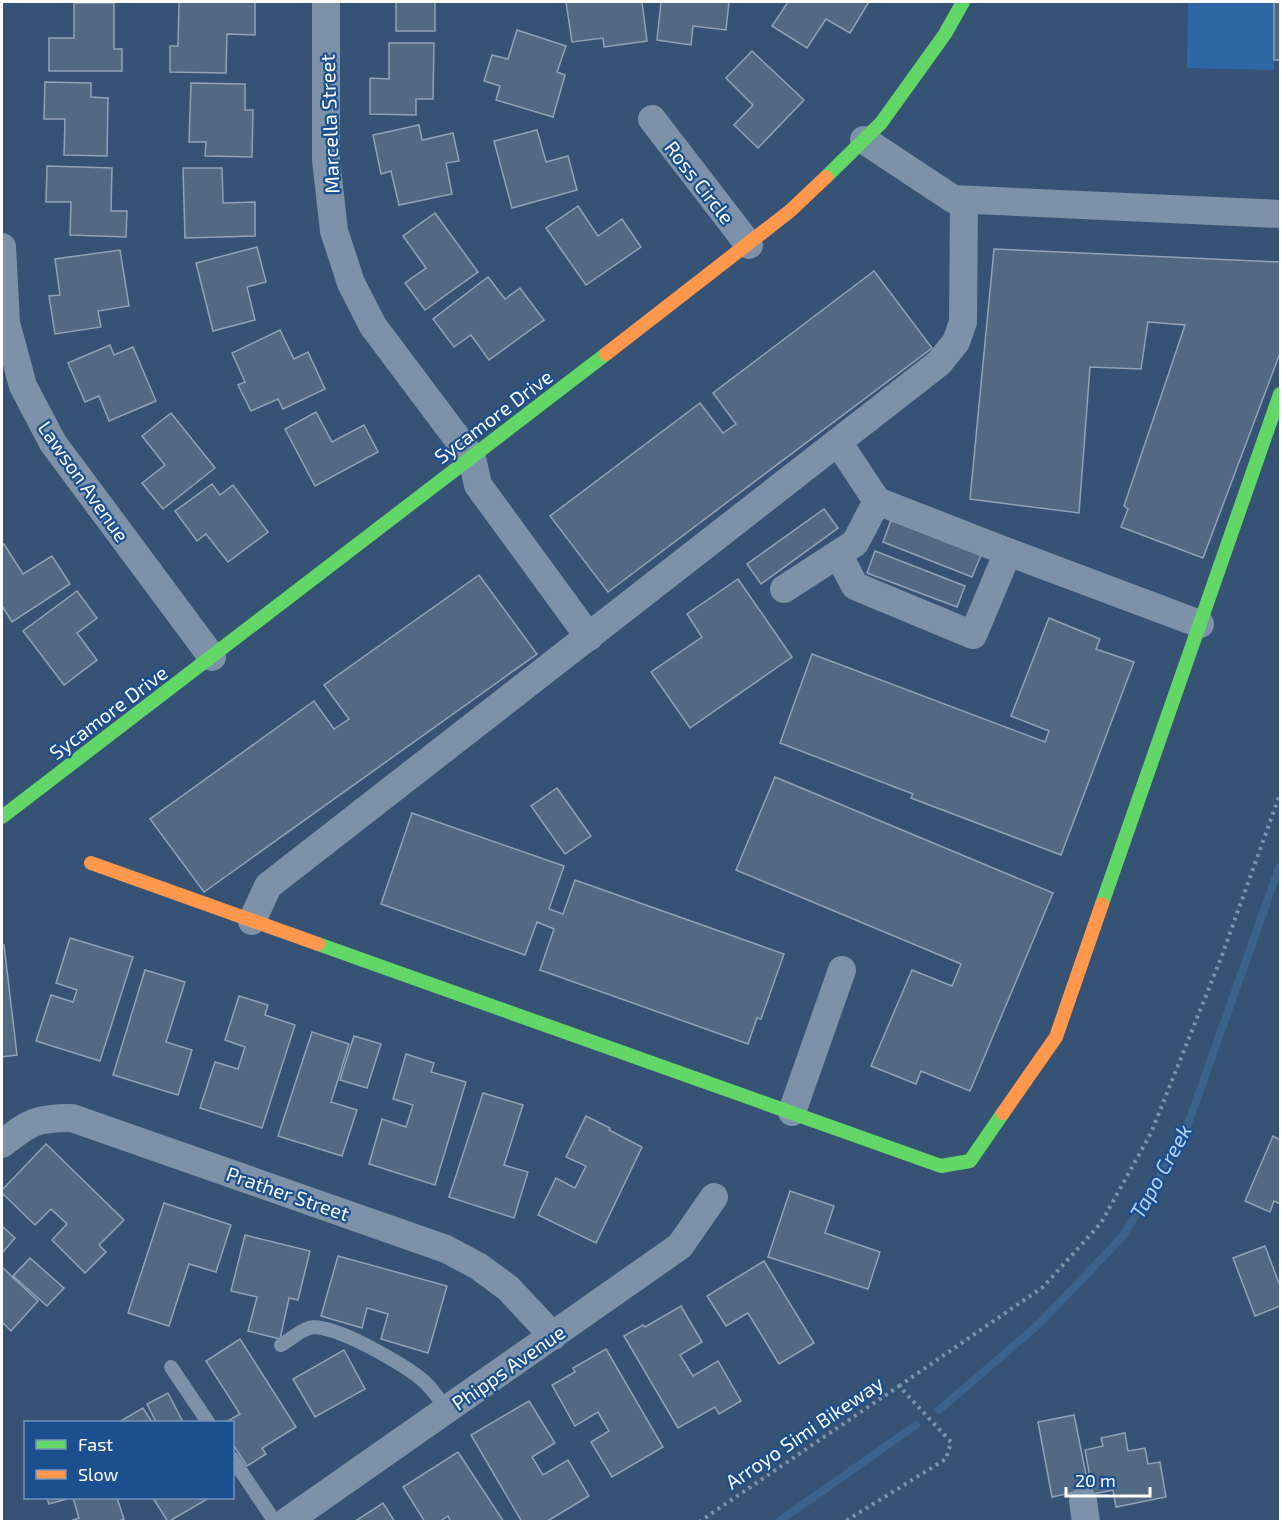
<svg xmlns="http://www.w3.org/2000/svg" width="1282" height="1523" viewBox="0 0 1282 1523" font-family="'Exo 2',sans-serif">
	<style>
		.green { fill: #2f66a5 }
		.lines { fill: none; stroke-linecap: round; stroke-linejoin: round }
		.stream { stroke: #3b618d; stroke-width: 8 }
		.building { fill: #526984; stroke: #92a2b6; stroke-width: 1.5 }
		.path { stroke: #7d92a8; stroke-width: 4; stroke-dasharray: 3 4.5; stroke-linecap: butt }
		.lane { stroke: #7d92a8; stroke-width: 14 }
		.street { stroke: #7d92a8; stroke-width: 28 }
		.fast { stroke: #63d668; stroke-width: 14 }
		.slow { stroke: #ff974d; stroke-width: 14 }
		.labels { text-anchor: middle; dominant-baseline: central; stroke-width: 4.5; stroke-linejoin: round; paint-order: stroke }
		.street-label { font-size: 20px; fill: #fff; stroke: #1b4f8f }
		.water-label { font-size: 21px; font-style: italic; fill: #b5d3f5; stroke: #1b4f8f }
	</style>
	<rect width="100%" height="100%" fill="#365274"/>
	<polygon class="green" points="1188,2 1274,2 1274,70 1187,68"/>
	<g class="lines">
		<g class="stream">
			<polyline points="939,1410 1040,1323 1123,1236 1183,1138 1280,865"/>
			<polyline points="778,1522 916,1425"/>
		</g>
	</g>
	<g class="building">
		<polygon points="179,2 255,2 255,35 227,34 226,73 170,72 170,46 178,46"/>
		<rect x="396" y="2" width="39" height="29"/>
		<polygon points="566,2 642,2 647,41 604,47 603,38 572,42"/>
		<polygon points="661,2 729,2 726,30 693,26 691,45 657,40"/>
		<polygon points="788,2 869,2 850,33 826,19 807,48 772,26"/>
		<rect x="1274" y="2" width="6" height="58"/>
		<polygon points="74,3 114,3 114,49 122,49 122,71 49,71 49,38 74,38"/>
		<polygon points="517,30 566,46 557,72 565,75 553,117 496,100 500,86 484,81 492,55 508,59"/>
		<polygon points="389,43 434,43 433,99 416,99 416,115 370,114 370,78 389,79"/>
		<polygon points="752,51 804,100 758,148 734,125 753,105 726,78"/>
		<polygon points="45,82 91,83 91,97 108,98 107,156 64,155 65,119 44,119"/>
		<polygon points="191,83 245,84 245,110 253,110 252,157 205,156 206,142 189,142"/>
		<polygon points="419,125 422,140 453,133 459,161 446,163 452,194 399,205 391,171 381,174 373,135"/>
		<polygon points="537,130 546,162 568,156 577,190 512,208 494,141"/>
		<polygon points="47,166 112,168 111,211 127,211 126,237 70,235 71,202 46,202"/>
		<polygon points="183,168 222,168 223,203 255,202 255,236 185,238"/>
		<polygon points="578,206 598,236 622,219 641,247 586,285 546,228"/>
		<polygon points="435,213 478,272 425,310 405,283 426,268 403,236"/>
		<polygon points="257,247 266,282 247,287 255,320 213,331 196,263"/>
		<polygon points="994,249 1280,262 1280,353 1203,558 1121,527 1128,509 1124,506 1185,325 1148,322 1141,369 1090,367 1079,513 970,499"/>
		<polygon points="120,250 129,306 98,311 101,327 55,334 49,296 60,295 55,259"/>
		<polygon points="874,271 932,348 608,592 550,516 700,403 723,433 736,424 713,393"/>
		<polygon points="488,277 505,299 520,288 544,320 489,360 471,335 454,347 433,319"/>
		<polygon points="280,330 294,359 308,352 325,389 283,409 278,399 251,411 238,385 245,382 232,353"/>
		<polygon points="110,345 114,355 133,347 156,401 109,421 99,396 85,402 68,363"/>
		<polygon points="316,412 332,442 364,425 378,452 315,486 285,429"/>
		<polygon points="171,413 215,468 163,509 142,483 165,465 142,436"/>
		<polygon points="212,484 220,495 233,485 268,532 228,562 206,534 197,541 175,511"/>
		<polygon points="824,509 838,528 761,584 747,564"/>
		<polygon points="891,520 981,555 972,577 883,542"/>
		<polygon points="4,544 23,574 52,556 70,584 12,622 2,606 2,546"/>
		<polygon points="875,551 965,586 957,607 867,573"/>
		<polygon points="479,575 537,654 204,892 150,819 314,701 334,729 349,719 324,685"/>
		<polygon points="738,579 792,657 690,728 651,672 702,637 687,614"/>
		<polygon points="77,591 97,618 77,633 97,660 64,685 23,631"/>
		<polygon points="1049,618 1100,639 1096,649 1134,662 1061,855 911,798 913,794 780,743 812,654 1045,742 1049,731 1011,716"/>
		<polygon points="775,777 1053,893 970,1091 921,1071 916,1084 871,1066 912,970 952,986 961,964 736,870"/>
		<polygon points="557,788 591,836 565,854 531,806"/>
		<polygon points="412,813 564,866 549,909 563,914 575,880 784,954 761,1019 757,1018 748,1044 540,970 554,929 537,922 525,955 381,904"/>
		<polygon points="70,938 133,957 100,1061 36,1041 51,995 73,1002 77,990 56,983"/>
		<polygon points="2,945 4,945 17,1055 2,1057"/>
		<polygon points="145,970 185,982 166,1042 192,1050 178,1095 113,1075"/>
		<polygon points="239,996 268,1005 265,1015 295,1025 262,1128 200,1108 215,1062 238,1069 245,1047 225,1040"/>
		<polygon points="312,1032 349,1044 331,1102 357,1110 342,1156 278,1136"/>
		<polygon points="354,1036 381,1044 367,1088 340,1080"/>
		<polygon points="406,1054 434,1063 431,1072 466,1082 435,1185 369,1164 382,1119 406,1127 413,1105 393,1099"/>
		<polygon points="483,1093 523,1105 504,1165 528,1172 514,1218 449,1197"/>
		<polygon points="586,1116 610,1128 609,1130 642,1147 596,1243 538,1215 556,1178 575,1188 586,1166 566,1157"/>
		<polygon points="1273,1136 1280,1140 1280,1204 1274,1201 1270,1212 1245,1201"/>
		<polygon points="46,1144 124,1220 99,1245 106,1252 85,1273 52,1240 67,1224 51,1209 35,1225 2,1193 2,1190"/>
		<polygon points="790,1191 834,1206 825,1233 880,1252 868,1289 768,1257"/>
		<polygon points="164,1203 231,1225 216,1272 189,1264 169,1326 128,1313"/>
		<polygon points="2,1226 15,1238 2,1253"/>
		<polygon points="245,1235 310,1251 298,1300 289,1298 280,1339 248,1331 257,1297 231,1291"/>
		<polygon points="1265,1246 1280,1286 1280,1306 1255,1316 1233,1258"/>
		<polygon points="338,1256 447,1286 428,1353 381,1339 388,1314 367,1308 362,1328 321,1316"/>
		<polygon points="30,1258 64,1288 47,1306 13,1276"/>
		<polygon points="764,1261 814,1343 779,1364 748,1313 726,1326 707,1296"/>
		<polygon points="2,1267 38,1301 11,1331 2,1322"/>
		<polygon points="681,1306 702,1342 680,1355 693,1376 718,1361 741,1401 719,1414 715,1407 678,1428 624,1336 643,1325 645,1327"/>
		<polygon points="240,1339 296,1427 262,1448 266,1454 247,1466 232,1443 232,1422 226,1422 240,1414 206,1361"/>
		<polygon points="606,1349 663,1447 612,1477 591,1442 609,1431 598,1412 575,1426 552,1385 575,1372 573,1368"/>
		<polygon points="344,1350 365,1389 315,1417 293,1379"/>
		<polygon points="168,1393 183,1422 156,1422 147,1404"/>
		<polygon points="529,1401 555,1443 532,1457 543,1475 568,1460 589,1496 546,1522 522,1522 471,1435"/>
		<polygon points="143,1408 152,1422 119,1422"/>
		<polygon points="1074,1415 1089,1489 1052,1497 1038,1422"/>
		<polygon points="1125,1433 1128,1451 1145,1448 1148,1464 1160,1462 1166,1497 1116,1507 1113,1490 1093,1494 1085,1450 1103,1446 1101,1438"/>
		<polygon points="458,1452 504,1522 451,1522 448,1516 439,1522 425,1522 403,1487"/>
		<polygon points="47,1498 70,1498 49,1504"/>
		<polygon points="73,1498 117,1498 124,1519 117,1522 68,1522 79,1518"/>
		<polygon points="153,1498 209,1498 168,1522"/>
		<polygon points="383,1503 395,1522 354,1522"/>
	</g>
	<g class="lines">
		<g class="path">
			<polyline points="899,1386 1043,1287 1101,1223 1151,1133 1221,958 1280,794"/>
			<polyline points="699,1522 899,1386 951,1442 946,1459 844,1522"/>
		</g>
		<g class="lane">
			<path d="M 281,1345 C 290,1340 299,1331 309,1328 C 330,1321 403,1364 420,1378 C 431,1386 439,1399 447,1410"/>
			<polyline points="171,1367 208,1422"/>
			<polyline points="232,1458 275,1522"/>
		</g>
		<g class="street">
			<polyline points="326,2 326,160 334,231 351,283 373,326 472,458 478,485 589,637"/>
			<polyline points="652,119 749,245"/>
			<polyline points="864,140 953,199 1280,214"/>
			<polyline points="2,247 6,323 23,386 53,443 212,657"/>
			<polyline points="1008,552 1200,624"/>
			<polyline points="838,554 855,586 973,635 1008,552 877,501"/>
			<polyline points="784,589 855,543 877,501 838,442"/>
			<polyline points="252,921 268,886 939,363 956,342 963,322 964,200"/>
			<polyline points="792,1112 842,970"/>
			<path d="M 2,1144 C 30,1122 35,1118 72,1118 L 446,1249 L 478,1266 L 508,1288 L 553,1336"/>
			<polyline points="1083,1501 1086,1522"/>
			<polyline points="286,1522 680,1246 714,1197"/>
		</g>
		<g class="fast">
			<polyline points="826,177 881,123 945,34 963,2"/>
			<polyline points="2,817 606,354"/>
			<polyline points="1102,904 1280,394"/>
			<polyline points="318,944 941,1166 970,1161 1003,1113"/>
		</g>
		<g class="slow">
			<polyline points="606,354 790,211 826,177"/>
			<polyline points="91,863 318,944"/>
			<polyline points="1003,1113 1056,1037 1102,904"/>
		</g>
	</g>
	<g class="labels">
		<g class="street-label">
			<text transform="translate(329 124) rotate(-92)">Marcella Street</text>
			<text transform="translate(700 182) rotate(52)">Ross Circle</text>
			<text transform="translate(493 416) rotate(-37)">Sycamore Drive</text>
			<text transform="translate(84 481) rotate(55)">Lawson Avenue</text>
			<text transform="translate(108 712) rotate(-37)">Sycamore Drive</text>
			<text transform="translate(288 1193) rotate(19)">Prather Street</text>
			<text transform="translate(508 1367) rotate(-35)">Phipps Avenue</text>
			<text transform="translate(804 1432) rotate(-34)">Arroyo Simi Bikeway</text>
		</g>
		<g class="water-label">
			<text transform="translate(1160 1171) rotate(-61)">Tapo Creek</text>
		</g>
	</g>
	<rect width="1282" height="1523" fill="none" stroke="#ffffff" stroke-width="6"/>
	<rect x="24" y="1421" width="210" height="78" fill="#1b4f8f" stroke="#7695bc" stroke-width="1.5"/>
	<rect x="36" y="1440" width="30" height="9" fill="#63d668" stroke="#7695bc" stroke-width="1.5"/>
	<text x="78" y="1451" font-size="18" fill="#ffffff">Fast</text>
	<rect x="36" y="1470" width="30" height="9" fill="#ff974d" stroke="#7695bc" stroke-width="1.5"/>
	<text x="78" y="1481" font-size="18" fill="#ffffff">Slow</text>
	<path d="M1066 1487v9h84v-9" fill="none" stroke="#ffffff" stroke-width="3"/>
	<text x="1075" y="1487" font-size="18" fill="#ffffff" stroke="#1b4f8f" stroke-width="4.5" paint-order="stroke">20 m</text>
</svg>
